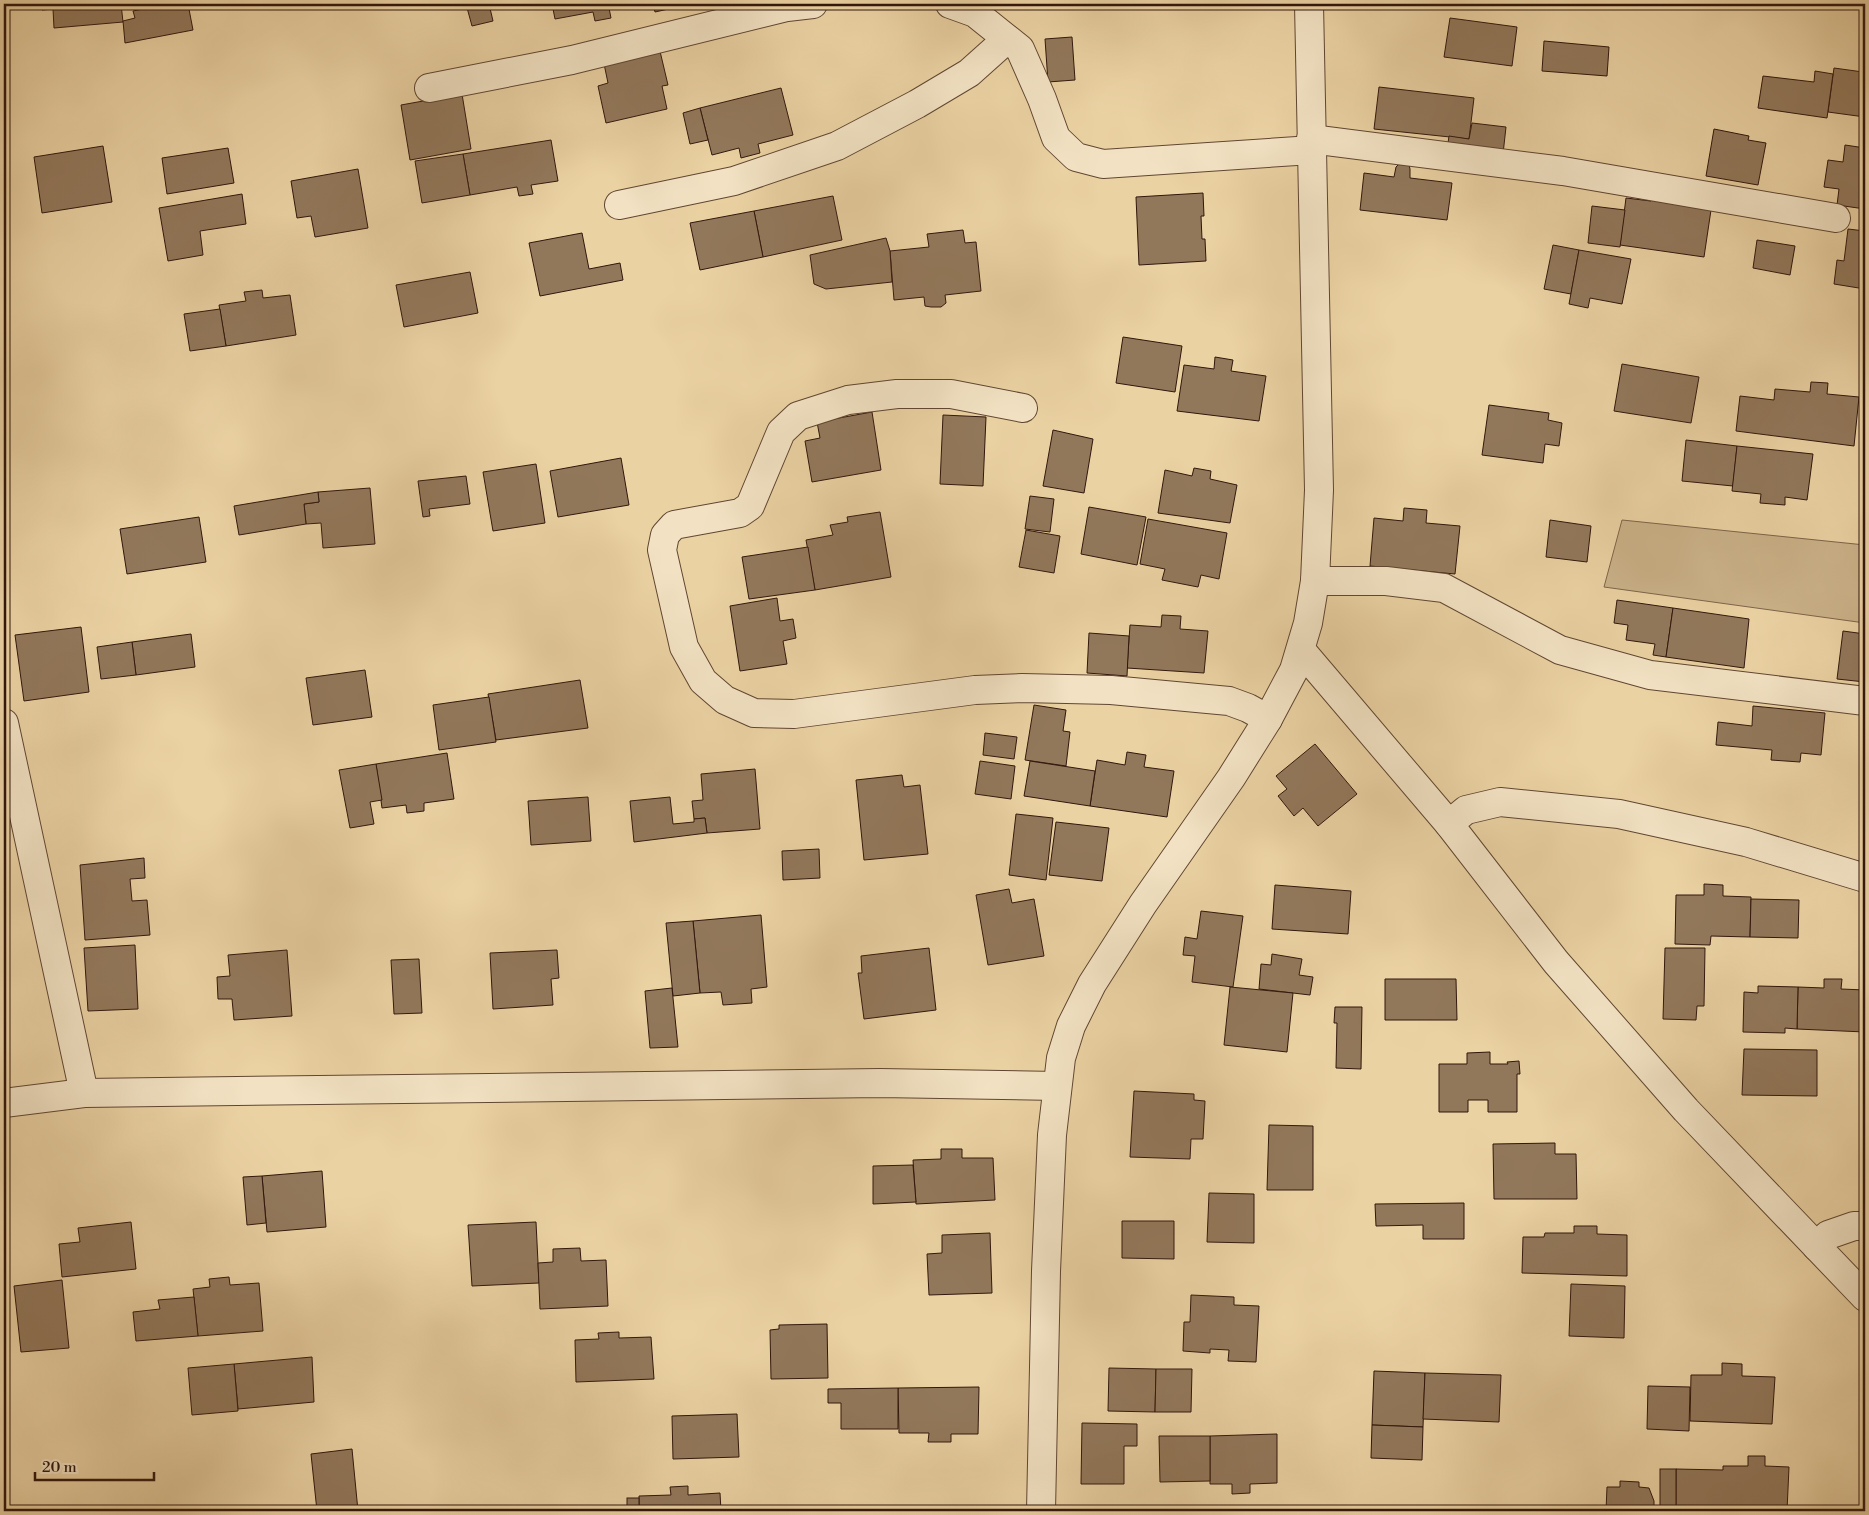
<svg xmlns="http://www.w3.org/2000/svg" width="1869" height="1515" viewBox="0 0 1869 1515" font-family="'Libre Bodoni',serif">
	<style>
		.green { fill: #cbb289; stroke: #7e644a }
		.building { fill: #92785b; stroke: #31170c }
		.lines { fill: none; stroke-linecap: round; stroke-linejoin: round }
		.minor-casing { stroke: #604632; stroke-width: 30 }
		.minor { stroke: #f2e2c3; stroke-width: 28 }
	</style>
	<rect width="100%" height="100%" fill="#ebd2a3"/>
	<filter id="stains"><feTurbulence type="fractalNoise" baseFrequency=".004" numOctaves="4"/><feColorMatrix values="0 0 0 0 .2 0 0 0 0 .09 0 0 0 0 .02 0 0 0 .5 -.17"/></filter>
	<radialGradient id="worn" r=".72"><stop offset=".6" stop-color="#630" stop-opacity="0"/><stop offset="1" stop-color="#630" stop-opacity=".3"/></radialGradient>
	<polygon class="green" points="1622,520 1865,545 1865,623 1604,587"/>
	<g class="building">
		<polygon points="42,4 121,4 123,22 54,28 53,9 42,10"/>
		<polygon points="157,4 188,4 193,30 125,43 123,21 135,18 133,11 157,6"/>
		<polygon points="466,4 489,4 493,21 472,26"/>
		<polygon points="552,4 627,4 609,8 611,18 595,21 593,12 555,19"/>
		<polygon points="627,4 649,4 627,8"/>
		<polygon points="653,4 672,4 673,8 655,12"/>
		<polygon points="1735,4 1782,4 1782,9"/>
		<polygon points="1450,18 1517,27 1512,66 1444,57"/>
		<polygon points="1072,37 1075,80 1048,82 1045,39"/>
		<polygon points="1544,41 1609,47 1607,76 1542,71"/>
		<polygon points="659,47 668,85 662,86 667,109 606,123 598,86 608,83 603,59"/>
		<polygon points="1865,63 1865,117 1828,112 1834,68 1863,72"/>
		<polygon points="1815,71 1833,74 1827,118 1758,108 1763,76 1814,82"/>
		<polygon points="1379,87 1474,98 1469,139 1374,129"/>
		<polygon points="781,88 793,135 758,144 760,153 741,158 739,148 712,155 700,108"/>
		<polygon points="462,94 471,149 410,160 401,105"/>
		<polygon points="700,108 708,140 690,144 683,113"/>
		<polygon points="1472,123 1506,127 1503,154 1448,143 1449,136 1469,139"/>
		<polygon points="1714,129 1749,136 1748,140 1766,143 1758,185 1706,176"/>
		<polygon points="551,140 558,181 531,185 533,194 519,196 517,187 470,195 463,154"/>
		<polygon points="1845,145 1865,148 1865,209 1837,205 1839,189 1824,187 1828,160 1843,162"/>
		<polygon points="103,146 112,202 42,213 34,157"/>
		<polygon points="228,148 234,183 167,194 162,158"/>
		<polygon points="463,154 470,195 422,203 415,161"/>
		<polygon points="1399,164 1409,165 1410,169 1410,178 1452,183 1447,220 1360,210 1364,173 1394,177 1396,167"/>
		<polygon points="358,169 368,228 315,237 311,216 297,218 291,181"/>
		<polygon points="1652,192 1681,196 1680,205 1711,210 1704,257 1620,245 1626,198 1651,201"/>
		<polygon points="1203,193 1204,216 1201,216 1202,239 1205,239 1206,261 1139,265 1136,197"/>
		<polygon points="242,194 246,224 200,231 203,255 168,261 159,208"/>
		<polygon points="833,196 842,240 763,257 754,211"/>
		<polygon points="1592,206 1625,210 1620,247 1588,243"/>
		<polygon points="754,211 763,257 700,270 690,223"/>
		<polygon points="1848,229 1865,231 1865,289 1834,284 1837,260 1844,261"/>
		<polygon points="963,230 965,243 976,242 981,291 945,295 946,303 941,307 931,307 925,306 924,297 894,300 890,251 929,247 927,234"/>
		<polygon points="582,233 589,269 620,263 623,280 540,296 529,243"/>
		<polygon points="886,238 890,251 892,282 826,289 814,284 810,255"/>
		<polygon points="1757,240 1795,246 1790,275 1753,268"/>
		<polygon points="1553,245 1579,250 1571,294 1544,289"/>
		<polygon points="1579,250 1631,259 1622,304 1590,298 1588,308 1569,304"/>
		<polygon points="470,272 478,313 404,327 396,285"/>
		<polygon points="262,290 263,298 290,295 296,335 226,346 219,305 246,301 244,292"/>
		<polygon points="220,309 226,346 190,351 184,314"/>
		<polygon points="1123,337 1182,346 1175,392 1116,383"/>
		<polygon points="1215,357 1233,360 1231,371 1266,376 1259,421 1177,411 1184,365 1214,369"/>
		<polygon points="1622,364 1699,377 1691,423 1614,411"/>
		<polygon points="1811,382 1828,383 1827,394 1859,397 1854,446 1736,431 1740,396 1774,400 1775,389 1810,392"/>
		<polygon points="1489,405 1549,413 1548,420 1562,423 1559,446 1545,444 1543,463 1482,455"/>
		<polygon points="872,412 881,470 812,482 805,441 820,438 817,422"/>
		<polygon points="943,415 986,417 983,486 940,484"/>
		<polygon points="1053,430 1093,439 1084,493 1043,486"/>
		<polygon points="1686,440 1737,446 1733,486 1682,481"/>
		<polygon points="1737,446 1813,454 1807,500 1785,497 1785,505 1760,503 1761,494 1732,491"/>
		<polygon points="621,458 629,505 558,517 550,471"/>
		<polygon points="536,464 545,523 493,531 483,472"/>
		<polygon points="1194,468 1211,471 1210,479 1237,485 1230,523 1158,513 1165,470 1192,476"/>
		<polygon points="466,476 470,504 429,509 430,516 423,517 418,481"/>
		<polygon points="370,488 375,544 323,548 321,523 306,524 304,504 319,502 318,492"/>
		<polygon points="318,492 319,502 304,504 306,524 239,535 234,506"/>
		<polygon points="1030,496 1054,499 1050,532 1025,529"/>
		<polygon points="1089,507 1146,517 1137,565 1081,554"/>
		<polygon points="1404,508 1427,510 1426,523 1460,526 1455,574 1370,566 1374,518 1403,521"/>
		<polygon points="880,512 891,577 815,590 806,540 833,535 830,525 848,522 847,517"/>
		<polygon points="199,517 206,562 127,574 120,529"/>
		<polygon points="1148,519 1227,533 1219,579 1201,575 1198,587 1162,580 1165,569 1140,564"/>
		<polygon points="1550,520 1591,526 1587,562 1546,557"/>
		<polygon points="1026,530 1060,536 1054,573 1019,567"/>
		<polygon points="808,547 815,590 749,599 742,557"/>
		<polygon points="777,598 780,621 793,619 796,638 783,641 787,664 740,671 730,606"/>
		<polygon points="1617,600 1673,608 1666,657 1653,655 1655,644 1626,640 1628,625 1614,623"/>
		<polygon points="1673,608 1749,619 1744,668 1666,657"/>
		<polygon points="1162,615 1181,616 1180,629 1208,631 1204,673 1127,668 1130,625 1161,627"/>
		<polygon points="81,627 89,692 24,701 15,635"/>
		<polygon points="1843,631 1865,634 1865,682 1837,679"/>
		<polygon points="1089,633 1129,636 1127,676 1087,673"/>
		<polygon points="191,634 195,667 136,675 132,642"/>
		<polygon points="132,642 136,675 101,679 97,647"/>
		<polygon points="365,670 372,717 313,725 306,678"/>
		<polygon points="580,680 588,728 496,740 488,694"/>
		<polygon points="489,697 496,742 439,750 433,705"/>
		<polygon points="1034,705 1066,710 1063,731 1070,732 1066,766 1025,760"/>
		<polygon points="1753,706 1825,713 1821,755 1801,753 1800,762 1771,760 1772,750 1716,745 1718,722 1752,726"/>
		<polygon points="985,733 1017,737 1014,759 983,755"/>
		<polygon points="1315,744 1357,794 1318,826 1303,808 1294,816 1278,796 1287,789 1276,776"/>
		<polygon points="1127,752 1146,755 1144,767 1174,771 1167,817 1090,806 1097,760 1125,765"/>
		<polygon points="447,753 454,799 424,803 424,811 407,813 406,805 382,808 376,764"/>
		<polygon points="980,761 1015,766 1011,799 975,794"/>
		<polygon points="1030,761 1095,771 1090,806 1024,796"/>
		<polygon points="376,764 382,800 370,802 374,824 350,828 339,770"/>
		<polygon points="755,769 760,829 707,833 705,818 694,819 692,801 703,800 701,774"/>
		<polygon points="902,775 904,787 920,785 928,854 864,860 856,780"/>
		<polygon points="588,797 591,841 531,845 528,801"/>
		<polygon points="670,797 673,824 694,822 694,819 705,818 707,833 634,842 630,801"/>
		<polygon points="1016,814 1053,818 1046,880 1009,875"/>
		<polygon points="1056,822 1109,828 1102,881 1049,875"/>
		<polygon points="819,849 820,878 783,880 782,851"/>
		<polygon points="144,858 145,878 130,879 132,901 147,900 150,935 85,940 80,865"/>
		<polygon points="1704,884 1723,885 1723,896 1751,897 1750,937 1711,936 1710,945 1675,944 1676,895 1704,895"/>
		<polygon points="1275,885 1351,891 1348,934 1272,929"/>
		<polygon points="1009,889 1012,903 1034,899 1044,956 988,965 976,895"/>
		<polygon points="1751,899 1799,900 1798,938 1750,937"/>
		<polygon points="1201,911 1243,916 1233,987 1192,982 1195,956 1183,955 1185,937 1197,939"/>
		<polygon points="761,915 767,987 751,989 752,1003 723,1005 721,992 700,993 693,921"/>
		<polygon points="693,921 700,993 673,996 666,923"/>
		<polygon points="135,945 138,1009 88,1011 84,948"/>
		<polygon points="929,948 936,1010 864,1019 858,973 862,973 861,956"/>
		<polygon points="1665,948 1705,948 1704,1006 1697,1006 1696,1020 1663,1019"/>
		<polygon points="287,950 292,1016 234,1020 232,999 218,999 217,977 230,976 228,955"/>
		<polygon points="557,950 559,978 551,979 553,1005 493,1009 490,953"/>
		<polygon points="1272,954 1302,959 1299,975 1313,977 1310,995 1259,989 1261,964 1271,965"/>
		<polygon points="419,959 422,1013 394,1014 391,960"/>
		<polygon points="1385,979 1456,979 1457,1020 1385,1020"/>
		<polygon points="1824,979 1842,979 1841,989 1865,990 1865,1032 1797,1029 1798,987 1824,988"/>
		<polygon points="1758,986 1798,987 1797,1029 1785,1028 1785,1033 1743,1032 1744,992 1758,993"/>
		<polygon points="1230,987 1293,993 1287,1052 1224,1045"/>
		<polygon points="672,988 678,1047 650,1048 645,991"/>
		<polygon points="1335,1007 1362,1007 1361,1069 1336,1068 1337,1023 1334,1023"/>
		<polygon points="1744,1049 1817,1050 1817,1096 1742,1095"/>
		<polygon points="1490,1052 1490,1064 1508,1064 1507,1062 1519,1061 1520,1074 1517,1074 1517,1112 1488,1112 1488,1100 1468,1100 1468,1112 1439,1112 1439,1064 1467,1064 1467,1053"/>
		<polygon points="1134,1091 1194,1094 1194,1100 1205,1101 1203,1139 1191,1139 1190,1159 1130,1157"/>
		<polygon points="1269,1125 1313,1126 1313,1190 1267,1190"/>
		<polygon points="1555,1143 1555,1154 1576,1154 1577,1199 1494,1199 1493,1144"/>
		<polygon points="941,1149 962,1149 962,1158 993,1158 995,1200 916,1204 913,1160 941,1159"/>
		<polygon points="913,1165 916,1202 873,1204 873,1166"/>
		<polygon points="322,1171 326,1227 267,1232 262,1176"/>
		<polygon points="262,1176 266,1223 247,1225 243,1177"/>
		<polygon points="1209,1193 1254,1194 1254,1243 1207,1242"/>
		<polygon points="1464,1203 1464,1239 1423,1239 1423,1225 1376,1226 1375,1204"/>
		<polygon points="1122,1221 1174,1221 1174,1259 1122,1258"/>
		<polygon points="131,1222 136,1269 62,1277 59,1244 80,1242 78,1228"/>
		<polygon points="536,1222 539,1283 472,1286 468,1225"/>
		<polygon points="1574,1226 1597,1226 1597,1234 1627,1235 1627,1276 1522,1273 1523,1237 1544,1237 1545,1233 1574,1233"/>
		<polygon points="990,1233 992,1293 929,1295 927,1254 942,1253 942,1235"/>
		<polygon points="580,1248 581,1261 606,1260 608,1306 540,1309 538,1263 553,1262 553,1249"/>
		<polygon points="229,1277 230,1285 259,1283 263,1331 198,1336 193,1289 210,1287 209,1279"/>
		<polygon points="62,1280 69,1348 21,1352 14,1286"/>
		<polygon points="1571,1284 1625,1286 1624,1338 1569,1336"/>
		<polygon points="1191,1295 1234,1297 1234,1305 1259,1306 1256,1362 1228,1361 1229,1350 1210,1349 1210,1353 1183,1351 1184,1322 1190,1322"/>
		<polygon points="194,1297 198,1336 136,1341 133,1312 160,1309 158,1300"/>
		<polygon points="827,1324 828,1378 771,1379 770,1330 779,1329 779,1325"/>
		<polygon points="619,1332 619,1338 651,1337 654,1379 576,1382 575,1340 599,1339 598,1333"/>
		<polygon points="312,1357 314,1402 238,1409 234,1364"/>
		<polygon points="1722,1363 1742,1364 1742,1376 1775,1377 1772,1424 1690,1421 1691,1375 1722,1375"/>
		<polygon points="234,1364 238,1411 192,1415 188,1368"/>
		<polygon points="1109,1368 1156,1369 1155,1412 1108,1411"/>
		<polygon points="1156,1369 1192,1369 1191,1412 1155,1412"/>
		<polygon points="1374,1371 1425,1373 1423,1427 1372,1425"/>
		<polygon points="1425,1373 1501,1375 1499,1422 1423,1419"/>
		<polygon points="1648,1386 1690,1387 1689,1431 1647,1429"/>
		<polygon points="979,1387 978,1434 951,1434 951,1442 928,1442 929,1433 899,1433 898,1388"/>
		<polygon points="898,1388 898,1429 841,1429 841,1403 828,1403 828,1389"/>
		<polygon points="737,1414 739,1457 673,1459 672,1416"/>
		<polygon points="1082,1423 1137,1424 1137,1446 1124,1446 1124,1484 1081,1484"/>
		<polygon points="1372,1425 1423,1427 1422,1460 1371,1458"/>
		<polygon points="1277,1434 1277,1483 1250,1484 1250,1493 1232,1494 1232,1484 1210,1484 1210,1436"/>
		<polygon points="1159,1436 1210,1436 1210,1481 1160,1482"/>
		<polygon points="352,1449 358,1511 317,1511 311,1454"/>
		<polygon points="1748,1456 1765,1456 1765,1466 1789,1467 1787,1511 1676,1511 1676,1469 1723,1470 1723,1466 1748,1466"/>
		<rect x="1660" y="1469" width="16" height="41"/>
		<polygon points="1620,1481 1639,1482 1639,1487 1649,1488 1654,1501 1654,1511 1606,1511 1607,1487 1620,1487"/>
		<polygon points="688,1486 688,1495 720,1493 721,1511 639,1511 639,1496 671,1495 670,1487"/>
		<rect x="627" y="1498" width="12" height="13"/>
	</g>
	<g class="lines">
		<g class="minor-casing">
			<g id="minor">
				<polyline points="950,4 975,13 1020,49 1042,99 1056,138 1076,157 1103,164 1312,150"/>
				<polyline points="429,88 572,60 787,7 813,4"/>
				<polyline points="1311,139 1563,171 1836,218"/>
				<polyline points="619,205 734,181 837,146 917,104 969,73 1007,39"/>
				<polyline points="1023,408 951,394 897,394 848,400 798,416 781,432 750,506 740,513 674,525 665,535 662,550 684,647 703,681 725,700 754,713 794,714 975,690 1022,688 1111,690 1229,701 1248,708 1268,719"/>
				<polyline points="1315,581 1386,581 1444,588 1560,650 1650,675 1865,701"/>
				<polyline points="1301,650 1449,824 1556,962 1686,1110 1865,1297"/>
				<polyline points="4,723 84,1093"/>
				<polyline points="1449,824 1466,810 1500,802 1619,814 1746,842 1865,878"/>
				<polyline points="4,1103 84,1093 880,1083 1057,1086"/>
				<polyline points="1817,1247 1828,1235 1854,1226 1865,1226"/>
				<polyline points="1041,1511 1046,1271 1052,1135 1061,1058 1071,1026 1092,984 1143,904 1231,778 1268,719 1294,670 1308,623 1315,581 1319,490 1309,4"/>
			</g>
		</g>
		<use href="#minor" class="minor"/>
	</g>
	<rect width="1869" height="1515" fill="none" stroke="#ebd2a3" stroke-width="20"/>
	<rect x="5" y="5" width="1859" height="1505" fill="none" stroke="#31170c" stroke-width="2.5"/>
	<rect x="10" y="10" width="1849" height="1495" fill="none" stroke="#31170c"/>
	<path d="M35 1472v8h119v-8" fill="none" stroke="#31170c" stroke-width="2.5"/>
	<text x="42" y="1472" font-size="15" fill="#31170c" stroke="#f2e2c3" stroke-width="4" paint-order="stroke">20 m</text>
	<rect width="100%" height="100%" filter="url(#stains)"/>
	<rect width="100%" height="100%" fill="url(#worn)"/>
</svg>
